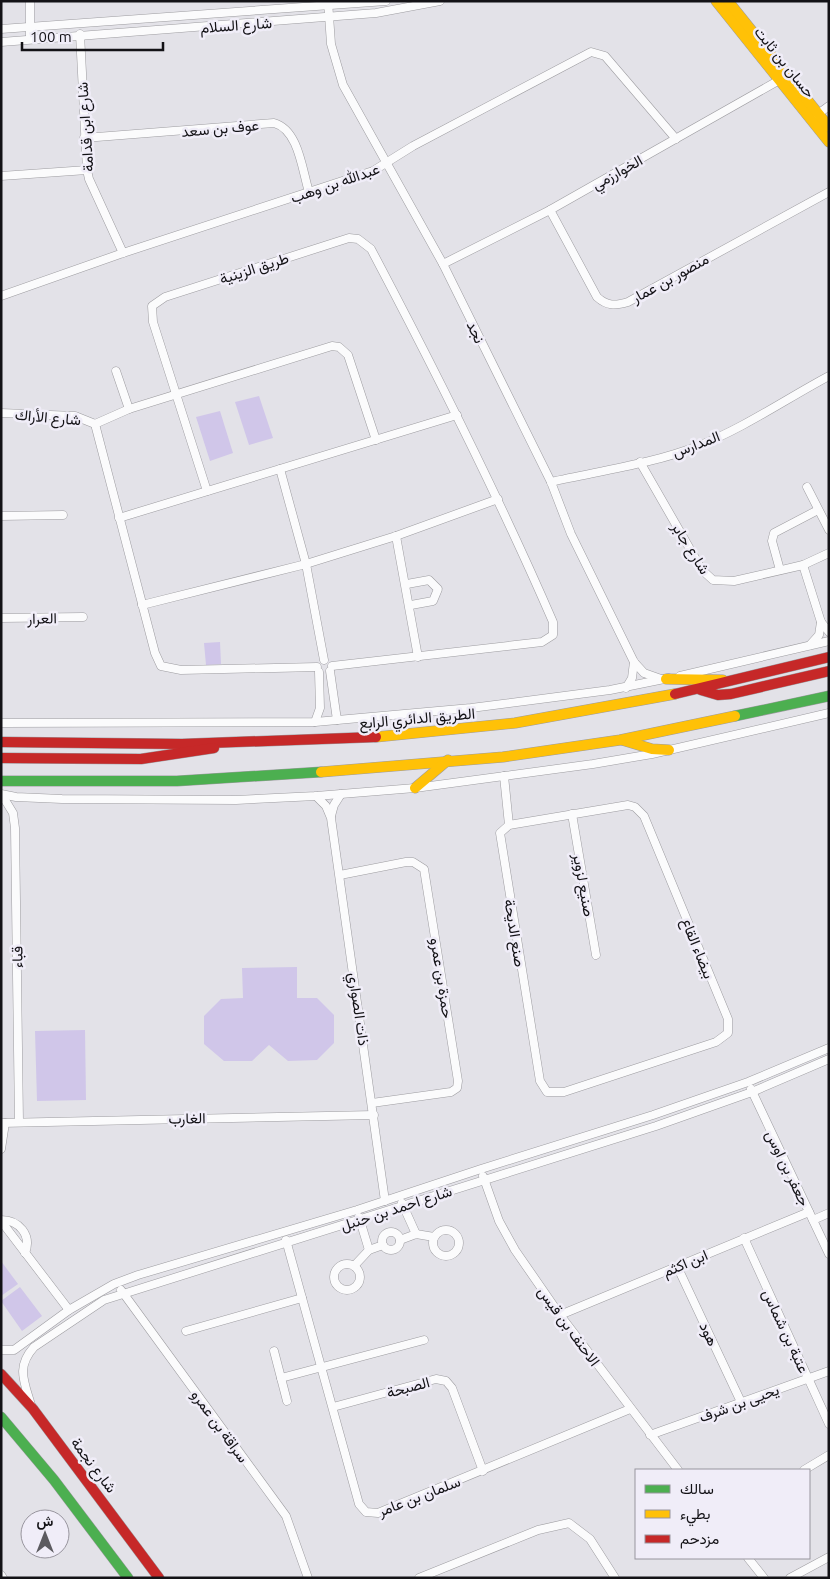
<svg xmlns="http://www.w3.org/2000/svg" width="830" height="1579" viewBox="0 0 830 1579" font-family="Ubuntu,Vazirmatn,sans-serif">
	<style>
		.green { fill: #d0c6e9 }
		.lines { fill: none; stroke-linecap: round; stroke-linejoin: round }
		.street-casing { stroke: #9d9ca0; stroke-width: 9 }
		.fast-casing { stroke: #9d9ca0; stroke-width: 11 }
		.slow-casing { stroke: #9d9ca0; stroke-width: 11 }
		.jam-casing { stroke: #9d9ca0; stroke-width: 11 }
		.street { stroke: #fbfbfc; stroke-width: 8 }
		.fast { stroke: #4caf50; stroke-width: 10 }
		.slow { stroke: #ffc107; stroke-width: 10 }
		.jam { stroke: #c62828; stroke-width: 10 }
		.labels { text-anchor: middle; dominant-baseline: central; stroke-width: 5; stroke-linejoin: round; paint-order: stroke }
		.street-label { font-size: 15px; fill: #131216; stroke: #f0edf8 }
	</style>
	<rect width="100%" height="100%" fill="#e3e2e8"/>
	<g class="green">
		<polygon points="259,396 273,438 249,445 235,402"/>
		<polygon points="220,411 233,453 210,461 196,417"/>
		<polygon points="220,642 221,664 206,665 204,643"/>
		<polygon points="297,967 297,998 317,998 334,1015 334,1043 317,1060 288,1061 269,1045 252,1061 224,1061 204,1044 204,1016 221,999 243,998 242,968"/>
		<polygon points="85,1030 86,1100 37,1101 35,1031"/>
		<polygon points="1,1261 18,1284 1,1296"/>
		<polygon points="20,1287 42,1316 22,1331 1,1301"/>
	</g>
	<g class="lines">
		<g class="street-casing">
			<g id="street">
				<polyline points="30,1 30,39"/>
				<polyline points="328,1 331,44 343,85 443,264 551,482 571,534 634,662 644,673 661,679"/>
				<polyline points="1,29 386,1"/>
				<polyline points="80,34 87,170 89,179 123,253"/>
				<polyline points="1,42 376,13 440,1"/>
				<polyline points="814,117 829,106"/>
				<path d="M 84,138 L 274,123 C 299,130 302,170 309,192"/>
				<polyline points="1,176 87,170"/>
				<path d="M 550,210 L 597,297 C 607,306 615,306 628,302 L 829,192"/>
				<polyline points="443,264 550,210 783,78"/>
				<polyline points="1,296 123,253 373,171 413,146 591,52 605,56 676,139"/>
				<polyline points="116,371 129,409"/>
				<polyline points="1,413 75,416 95,424"/>
				<polyline points="95,424 155,653 161,666 181,670 317,667"/>
				<polyline points="95,424 129,409 332,346 339,347 348,355 376,440"/>
				<polyline points="640,462 702,570 713,580 734,581 803,565 829,553"/>
				<polyline points="280,469 306,564 324,660"/>
				<path d="M 551,482 C 599,471 652,464 698,446 C 744,428 786,399 829,376"/>
				<polyline points="807,487 829,530"/>
				<path d="M 207,491 L 153,322 L 152,306 L 165,297 L 349,238 L 358,239 L 371,249 C 436,372 498,495 553,622 L 553,635 L 542,642 L 332,666"/>
				<polyline points="1,516 63,515"/>
				<polyline points="119,518 457,415"/>
				<polyline points="396,536 418,657"/>
				<polyline points="803,565 821,622 829,632"/>
				<polyline points="780,570 772,541 774,533 818,510"/>
				<polyline points="407,584 429,580 438,589 433,601 411,605"/>
				<polyline points="142,605 306,564 396,536 498,499"/>
				<polyline points="1,618 83,617"/>
				<polyline points="810,645 819,635 821,622"/>
				<polyline points="330,671 337,720"/>
				<polyline points="680,676 829,641"/>
				<polyline points="626,688 632,678 634,662"/>
				<polyline points="315,722 320,708 319,672"/>
				<polyline points="1,723 315,722 471,708 610,690 669,678"/>
				<polyline points="504,776 509,825"/>
				<polyline points="1,794 16,797 62,799 236,800 316,796 415,788 593,764 652,754 829,713"/>
				<polyline points="2,795 13,813 15,828 19,1122"/>
				<polyline points="316,796 326,806 331,818 385,1201"/>
				<polygon points="628,805 635,807 644,816 728,1019 728,1033 716,1042 564,1092 547,1092 540,1081 500,833 509,825"/>
				<polyline points="572,814 596,955"/>
				<polyline points="331,816 334,805 341,794"/>
				<polyline points="340,875 406,862 413,862 424,869 458,1081 457,1088 451,1092 372,1103"/>
				<polyline points="751,1089 829,1254"/>
				<polyline points="1,1123 374,1115"/>
				<polyline points="1,1149 5,1123"/>
				<polyline points="483,1176 499,1221 515,1250 560,1315 678,1470"/>
				<polyline points="402,1203 416,1234"/>
				<polyline points="359,1217 369,1250"/>
				<path d="M 1,1220 C 19,1220 32,1235 25,1253"/>
				<polyline points="813,1220 829,1213"/>
				<polyline points="1,1221 69,1310"/>
				<circle cx="446" cy="1243" r="13"/>
				<circle cx="391" cy="1241" r="9"/>
				<polyline points="744,1238 829,1424"/>
				<polyline points="286,1240 359,1504 366,1512 378,1513 630,1409"/>
				<polyline points="400,1240 416,1234 434,1237"/>
				<circle cx="347" cy="1277" r="13"/>
				<polyline points="354,1266 369,1250 383,1245"/>
				<polyline points="677,1266 741,1402"/>
				<polyline points="121,1290 286,1516 308,1578"/>
				<polyline points="560,1315 809,1212"/>
				<polyline points="186,1331 302,1298"/>
				<polyline points="1,1350 14,1350 69,1310 114,1284 138,1275 357,1210 481,1169 653,1115 748,1082 829,1048"/>
				<polyline points="274,1351 287,1401"/>
				<polyline points="281,1378 424,1340"/>
				<path d="M 31,1405 C 24,1381 16,1367 34,1347 L 104,1300 L 656,1126 L 752,1092 L 829,1059"/>
				<polyline points="333,1407 436,1379 446,1381 452,1388 483,1471"/>
				<polyline points="650,1435 829,1371"/>
				<polyline points="804,1470 829,1455"/>
				<polyline points="748,1558 764,1578"/>
				<polyline points="1,1575 3,1578"/>
				<polyline points="419,1578 538,1530 569,1523 590,1539 615,1578"/>
				<polyline points="790,1578 829,1557"/>
			</g>
		</g>
		<g class="fast-casing">
			<g id="fast">
				<polyline points="735,716 829,696"/>
				<polyline points="1,781 177,781 321,772"/>
				<polyline points="1,1417 54,1480 128,1578"/>
			</g>
		</g>
		<g class="slow-casing">
			<g id="slow">
				<polyline points="716,1 829,142"/>
				<polyline points="728,1 829,127"/>
				<polyline points="666,679 723,680"/>
				<polyline points="376,737 515,723 675,694"/>
				<polyline points="622,740 652,749 669,750"/>
				<polyline points="321,772 503,757 620,740 735,716"/>
				<polyline points="415,788 448,760"/>
			</g>
		</g>
		<g class="jam-casing">
			<g id="jam">
				<polyline points="701,690 718,695 731,694 829,671"/>
				<polyline points="675,694 829,657"/>
				<polyline points="1,742 182,744 376,737"/>
				<polyline points="1,758 141,759 214,748"/>
				<polyline points="1,1374 33,1409 159,1578"/>
			</g>
		</g>
		<use href="#street" class="street"/>
		<use href="#fast" class="fast"/>
		<use href="#slow" class="slow"/>
		<use href="#jam" class="jam"/>
	</g>
	<g class="labels">
		<g class="street-label">
			<text transform="translate(236 25) rotate(-4)">شارع السلام</text>
			<text transform="translate(785 62) rotate(51)">حسان بن ثابت</text>
			<text transform="translate(85 127) rotate(-94)">شارع ابن قدامة</text>
			<text transform="translate(220 128) rotate(-5)">عوف بن سعد</text>
			<text transform="translate(617 172) rotate(-29)">الخوارزمي</text>
			<text transform="translate(335 183) rotate(-19)">عبدالله بن وهب</text>
			<text transform="translate(254 268) rotate(-18)">طريق الزينية</text>
			<text transform="translate(670 278) rotate(-29)">منصور بن عمار</text>
			<text transform="translate(476 332) rotate(64)">نجد</text>
			<text transform="translate(48 417) rotate(5)">شارع الأراك</text>
			<text transform="translate(696 444) rotate(-21)">المدارس</text>
			<text transform="translate(691 548) rotate(58)">شارع جابر</text>
			<text transform="translate(42 618) rotate(-1)">العرار</text>
			<text transform="translate(417 718) rotate(-5)">الطريق الدائري الرابع</text>
			<text transform="translate(584 885) rotate(80)">صنيع لزوير</text>
			<text transform="translate(515 933) rotate(81)">صنع الديحة</text>
			<text transform="translate(698 948) rotate(68)">بيضاء القاع</text>
			<text transform="translate(17 957) rotate(-91)">قباء</text>
			<text transform="translate(442 978) rotate(81)">حمزة بن عمرو</text>
			<text transform="translate(359 1009) rotate(82)">ذات الصواري</text>
			<text transform="translate(187 1118) rotate(-1)">الغارب</text>
			<text transform="translate(788 1168) rotate(64)">جعفر بن اوس</text>
			<text transform="translate(396 1208) rotate(-18)">شارع احمد بن حنبل</text>
			<text transform="translate(685 1263) rotate(-23)">ابن اكثم</text>
			<text transform="translate(569 1326) rotate(54)">الاحنف بن قيس</text>
			<text transform="translate(786 1331) rotate(65)">عتبة بن شماس</text>
			<text transform="translate(709 1334) rotate(65)">هود</text>
			<text transform="translate(408 1387) rotate(-15)">الصبحة</text>
			<text transform="translate(739 1403) rotate(-20)">يحيى بن شرف</text>
			<text transform="translate(220 1426) rotate(54)">سراقة بن عمرو</text>
			<text transform="translate(94 1465) rotate(53)">شارع نجمة</text>
			<text transform="translate(419 1496) rotate(-21)">سلمان بن عامر</text>
		</g>
	</g>
	<rect width="830" height="1579" fill="none" stroke="#131216" stroke-width="5"/>
	<rect x="635" y="1469" width="175" height="90" fill="#f0edf8" stroke="#98959e"/>
	<rect x="645" y="1485" width="25" height="8" fill="#4caf50" stroke="#98959e"/>
	<text x="680" y="1494" font-size="15" fill="#131216">سالك</text>
	<rect x="645" y="1510" width="25" height="8" fill="#ffc107" stroke="#98959e"/>
	<text x="680" y="1519" font-size="15" fill="#131216">بطيء</text>
	<rect x="645" y="1535" width="25" height="8" fill="#c62828" stroke="#98959e"/>
	<text x="680" y="1544" font-size="15" fill="#131216">مزدحم</text>
	<g transform="translate(45 1534)"><circle r="24" fill="#f0edf8" stroke="#98959e"/>
	<path d="M0-4L9 19L0 12L-9 19Z" fill="#5c5b60"/>
	<text y="-8" font-size="14" font-weight="bold" text-anchor="middle" fill="#131216">ش</text>
	</g>
	<path d="M22 42v8h141v-8" fill="none" stroke="#131216" stroke-width="2.5"/>
	<text x="30" y="42" font-size="15" fill="#131216" stroke="#f0edf8" stroke-width="4" paint-order="stroke">100 m</text>
</svg>
